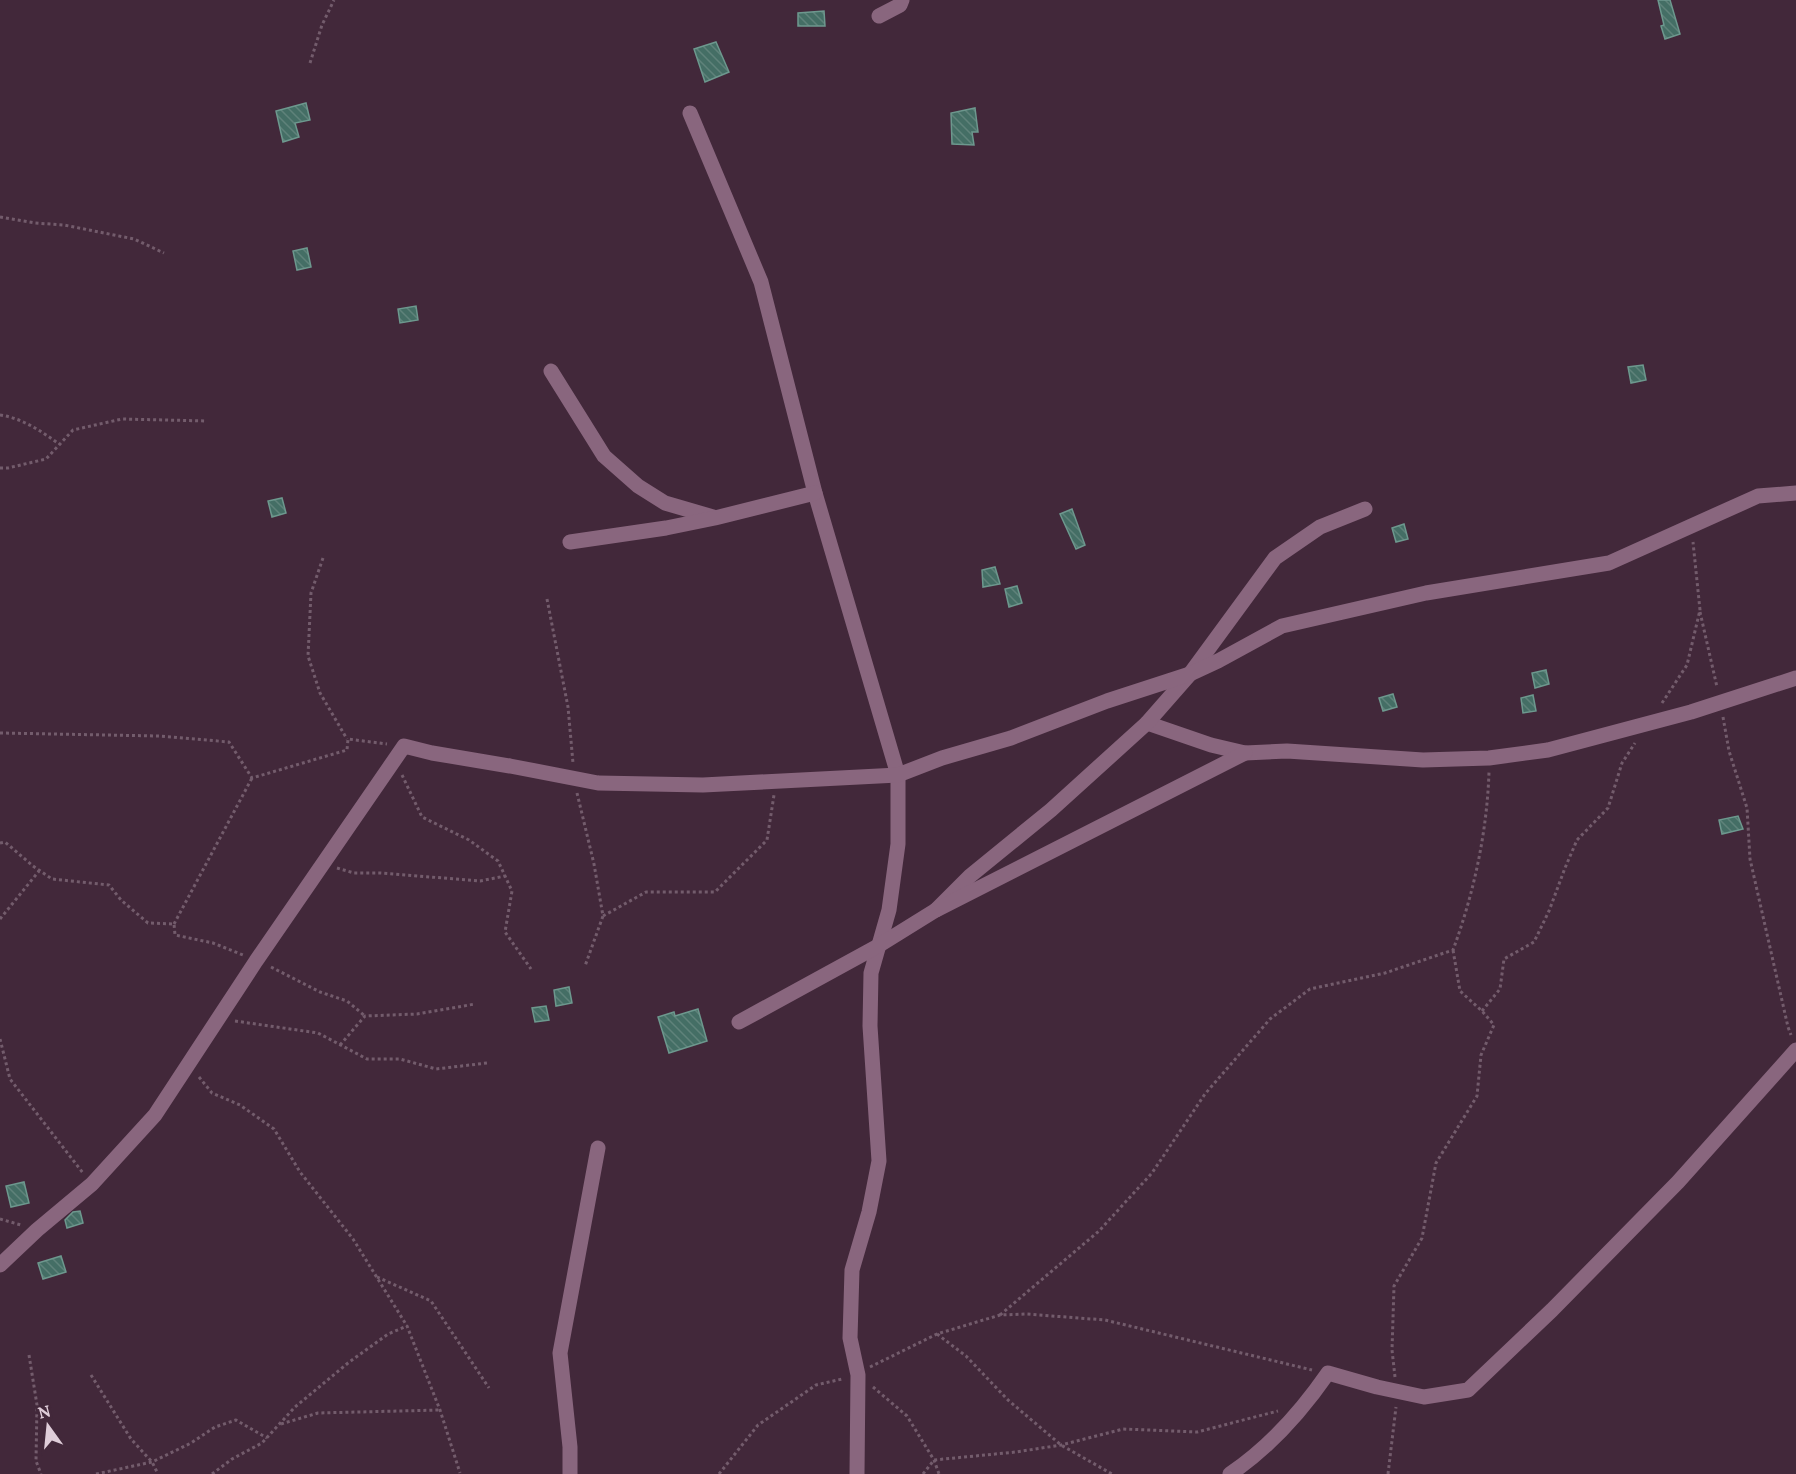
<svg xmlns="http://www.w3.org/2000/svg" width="1796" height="1474" viewBox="0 0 1796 1474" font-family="Lora,serif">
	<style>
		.building { fill: url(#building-back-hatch); stroke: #6d988e; stroke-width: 1.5 }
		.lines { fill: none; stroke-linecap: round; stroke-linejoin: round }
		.path { stroke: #735c6c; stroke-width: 3; stroke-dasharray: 3 3; stroke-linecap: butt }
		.minor { stroke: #89667e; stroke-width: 15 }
	</style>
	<defs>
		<pattern id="building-back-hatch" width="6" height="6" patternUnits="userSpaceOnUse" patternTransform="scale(1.5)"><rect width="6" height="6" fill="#446e65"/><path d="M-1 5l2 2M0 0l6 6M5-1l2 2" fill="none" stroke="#5f827a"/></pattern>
	</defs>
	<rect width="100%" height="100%" fill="#42283a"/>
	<g class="building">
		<polygon points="1658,0 1670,0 1680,34 1665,39 1661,26 1664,25"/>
		<polygon points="824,11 825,26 798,26 798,13"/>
		<polygon points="716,42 729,72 705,82 694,49"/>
		<polygon points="306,103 310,120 295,123 299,137 283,142 276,111"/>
		<polygon points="975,108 978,132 972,132 974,145 952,144 951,113"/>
		<polygon points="307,248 311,267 297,270 293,251"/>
		<polygon points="416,306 418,320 400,323 398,309"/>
		<polygon points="1643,365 1646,380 1631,383 1628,367"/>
		<polygon points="282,498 286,513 272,517 268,501"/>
		<polygon points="1072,509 1085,545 1076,549 1060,514"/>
		<polygon points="1404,524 1408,539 1396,542 1392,528"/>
		<polygon points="995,567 1000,584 983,587 982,570"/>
		<polygon points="1017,586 1022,603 1009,607 1005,589"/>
		<polygon points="1546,670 1549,684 1535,688 1532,673"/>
		<polygon points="1393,694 1397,707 1383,711 1379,698"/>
		<polygon points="1533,695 1536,711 1523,713 1521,698"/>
		<polygon points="1738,816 1743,829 1722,834 1719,820"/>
		<polygon points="569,987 572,1003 556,1006 554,990"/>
		<polygon points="546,1006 549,1020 535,1022 532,1008"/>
		<polygon points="698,1009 707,1041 669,1053 658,1017 674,1012 675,1016"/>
		<polygon points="24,1182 29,1203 11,1207 6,1186"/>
		<polygon points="80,1211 83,1223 67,1228 65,1220 73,1212"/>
		<polygon points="61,1256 66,1272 43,1279 38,1263"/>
	</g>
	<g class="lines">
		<g class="path">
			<polyline points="310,63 322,25 334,0"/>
			<polyline points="0,217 35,223 64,225 134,239 164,253"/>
			<path d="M 0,415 C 22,418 41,431 59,444"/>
			<polyline points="0,468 8,468 46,459 73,430 122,419 207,421"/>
			<polyline points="323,558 311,593 308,656 320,693 347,739"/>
			<polyline points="547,599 568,707 573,763"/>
			<polyline points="1700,612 1717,687"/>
			<polyline points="1662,703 1687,665 1700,610 1693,542"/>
			<polyline points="1723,717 1729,751 1747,808 1750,859 1788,1027 1791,1035"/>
			<polyline points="0,733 159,736 229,742 252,778 347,750 348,739 387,744"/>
			<polyline points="402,775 422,817 469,840 498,861 512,891 505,932 531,969"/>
			<polyline points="577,793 594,864 603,916 585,966"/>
			<polyline points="0,843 5,842 33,866 52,879 109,885 121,900 148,923 174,924 175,935 213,943 243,955"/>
			<polyline points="337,868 354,873 381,873 480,881 505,876"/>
			<polyline points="603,916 646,892 715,892 767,840 774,795"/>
			<polyline points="0,919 39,871"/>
			<polyline points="174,924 252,778"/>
			<polyline points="271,967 320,992 347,1001 365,1016"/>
			<polyline points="1482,1011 1500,989 1504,959 1534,942 1549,911 1565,868 1577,840 1608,808 1622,763 1635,743"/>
			<polyline points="235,1021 318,1033 367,1059 400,1059 436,1069 487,1063"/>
			<polyline points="0,1039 10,1079 83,1173"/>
			<polyline points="340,1045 365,1016 417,1014 475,1004"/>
			<polyline points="199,1077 212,1093 240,1105 274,1129 300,1172 353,1239 407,1326 440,1410 460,1473"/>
			<polyline points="0,1219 21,1225"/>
			<polyline points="377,1277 431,1301 489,1388"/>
			<path d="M 1000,1315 L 1099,1231 L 1152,1173 L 1205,1094 L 1270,1019 L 1310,989 L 1385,973 L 1453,950 C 1474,893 1487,832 1489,772"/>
			<polyline points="937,1334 966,1356 1008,1400 1061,1445 1112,1474"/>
			<polyline points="29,1355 37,1405 36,1461 41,1474"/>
			<polyline points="870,1367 937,1334 1000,1315 1026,1314 1105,1320 1312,1370"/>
			<polyline points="91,1375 131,1439 152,1462 158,1474"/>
			<polyline points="1395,1377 1392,1350 1394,1286 1422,1238 1436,1163 1477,1096 1481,1055 1494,1025 1482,1011 1460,991 1453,950"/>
			<polyline points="873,1387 907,1416 934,1460 939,1474"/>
			<polyline points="281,1424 318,1413 440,1410"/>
			<polyline points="96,1474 152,1462 191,1443 215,1427 236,1420 267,1438"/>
			<polyline points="212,1474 232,1459 262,1443 295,1407 348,1363 388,1334 407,1326"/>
			<polyline points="719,1474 758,1425 816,1385 842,1379"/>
			<polyline points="923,1474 934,1460 1016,1452 1061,1445 1123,1429 1197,1432 1278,1411"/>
			<polyline points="1388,1474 1396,1407"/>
		</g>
		<g class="minor">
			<polyline points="879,16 900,5 902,0"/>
			<polyline points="690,113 761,282 815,493 898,775 898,844 889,910 871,973 870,1026 879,1161 869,1212 852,1270 850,1338 858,1375 857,1474"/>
			<polyline points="551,371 604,456 638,486 665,503 713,517"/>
			<polyline points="570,542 666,528 715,518 815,493"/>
			<polyline points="1147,723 1211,745 1245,753 1287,751 1423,760 1489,758 1548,750 1691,712 1796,678"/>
			<polyline points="936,910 970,876 1051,810 1147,723 1190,674 1275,558 1320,527 1365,509"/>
			<polyline points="739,1022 878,946 936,910 1245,753"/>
			<polyline points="0,1265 37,1230 92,1184 155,1115 256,961 404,746 432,753 510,766 598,783 703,785 898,775 942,758 1011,738 1107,701 1190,674 1218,661 1282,626 1426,593 1609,563 1758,496 1796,493"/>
			<polyline points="570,1474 570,1447 560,1353 598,1148"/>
			<path d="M 1230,1474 C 1270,1447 1301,1412 1328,1373 L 1377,1387 L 1424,1397 L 1468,1390 L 1552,1310 L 1678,1182 L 1796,1050"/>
		</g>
	</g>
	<g transform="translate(48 1426) rotate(345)" stroke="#42283a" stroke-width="4.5" paint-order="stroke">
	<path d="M0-4.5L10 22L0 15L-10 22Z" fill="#dfcdd9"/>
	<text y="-9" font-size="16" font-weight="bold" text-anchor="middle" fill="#dfcdd9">N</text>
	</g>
</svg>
